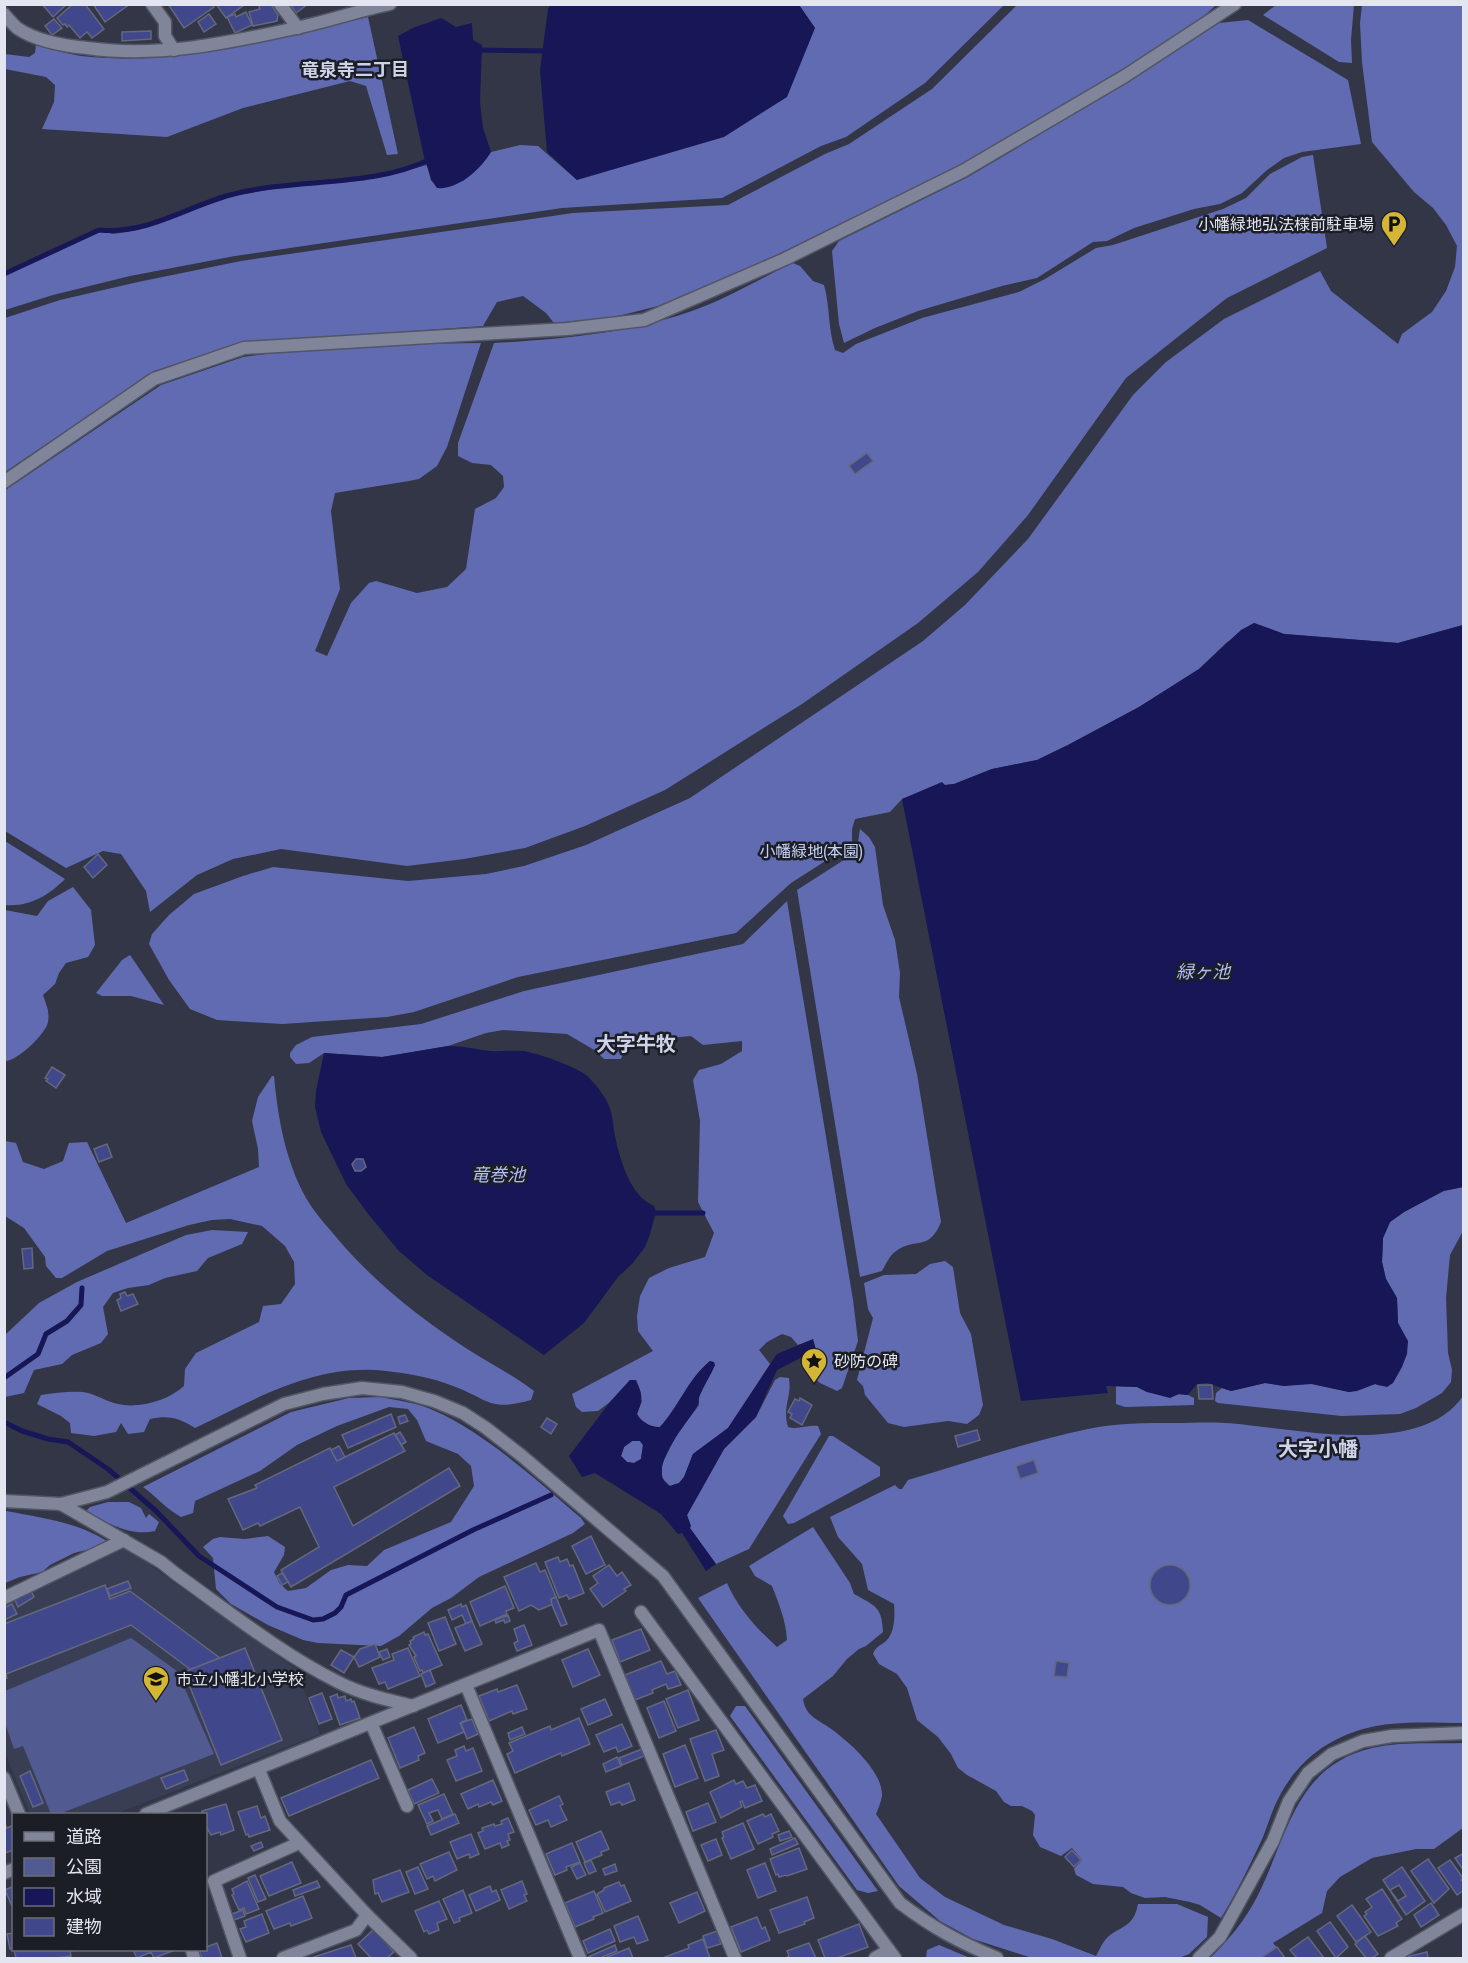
<svg xmlns="http://www.w3.org/2000/svg" width="1468" height="1963" viewBox="0 0 1468 1963" font-family="'Asap Condensed','Noto Sans JP',sans-serif">
	<style>
		.built { fill: #393e55 }
		.green { fill: #525a92 }
		.forest { fill: #616bb2 }
		.water { fill: #171656; fill-rule: evenodd }
		.lines { fill: none; stroke-linecap: round; stroke-linejoin: round }
		.stream { stroke: #171656; stroke-width: 5 }
		.building { fill: #40488b; stroke: #64687c; stroke-width: 1.5; fill-rule: evenodd }
		.street-casing { stroke: #525564; stroke-width: 15 }
		.street { stroke: #808599; stroke-width: 12 }
		.labels { text-anchor: middle; dominant-baseline: central; stroke-width: 5; stroke-linejoin: round; paint-order: stroke }
		.poi-label { font-size: 16px; fill: #e3e5f1; stroke: #1c1e26; text-anchor: start }
		.park-label { font-size: 16px; fill: #c7d0f8; stroke: #1c1e26 }
		.neighbourhood-label { font-size: 18px; font-weight: bold; fill: #ced3e9; stroke: #1c1e26 }
		.water-label { font-size: 18px; font-style: italic; fill: #b1bdf8; stroke: #1c1e26 }
		.quarter-label { font-size: 20px; font-weight: bold; fill: #ced3e9; stroke: #1c1e26 }
	</style>
	<rect width="100%" height="100%" fill="#333647"/>
	<polygon class="built" points="123,1546 297,1670 320,1734 115,1814 30,1814 5,1753 4,1601"/>
	<polygon class="green" points="131,1638 177,1671 214,1754 59,1814 51,1814 23,1746 14,1749 5,1723 5,1691"/>
	<g class="forest">
		<polygon points="799,5 1004,5 925,83 846,137 821,146 722,198 562,208 235,256 130,276 53,295 5,310 4,276 100,231 113,234 138,230 232,196 291,186 380,177 427,165 431,181 463,181 478,168 491,152 520,145 538,146 577,180 815,28"/>
		<polygon points="1017,5 1216,5 1203,17 1119,73 960,165 705,290 662,305 614,317 554,323 546,313 523,296 497,302 483,326 239,343 154,371 5,472 5,318 60,300 138,282 241,261 573,213 728,205 825,154 849,144 932,89"/>
		<polygon points="1276,5 1354,5 1351,40 1352,63 1339,62 1263,15"/>
		<polygon points="1362,5 1463,5 1463,625 1398,643 1284,634 1254,623 1226,643 1199,669 1139,707 1068,745 1037,760 992,769 954,784 945,785 902,799 890,812 855,819 852,829 852,844 791,883 736,933 518,977 414,1012 387,1017 282,1024 217,1020 190,1009 169,980 149,944 152,934 169,915 194,894 243,876 273,867 408,881 486,874 524,866 586,845 690,798 923,641 965,605 1028,539 1133,395 1166,362 1224,319 1320,271 1331,291 1398,344 1402,334 1432,312 1446,291 1455,267 1457,246 1446,225 1433,208 1414,192 1372,142 1362,62 1360,23"/>
		<path d="M 368,17 L 398,154 L 387,155 L 366,86 L 350,81 L 243,108 L 167,137 L 42,129 L 54,102 L 55,85 L 46,77 L 5,69 L 5,54 L 29,57 L 35,53 L 36,44 C 51,48 66,54 81,56 C 177,67 275,38 368,17 Z"/>
		<polygon points="1248,20 1348,80 1361,144 1302,152 1284,158 1267,170 1242,193 1220,204 1194,209 1134,228 1107,241 1093,242 1037,278 1002,286 918,311 875,328 844,343 839,324 832,251 839,241 968,177 1127,83 1219,23"/>
		<path d="M 1313,155 L 1327,248 L 1227,298 L 1126,378 L 1028,515 L 978,572 L 918,623 L 802,704 L 665,790 L 585,826 L 525,848 L 464,859 L 407,866 L 281,849 L 233,859 L 197,875 L 150,912 L 146,891 L 121,854 L 103,851 L 66,868 L 5,831 L 4,491 L 161,385 L 243,357 L 290,351 L 403,344 L 481,343 L 447,447 L 437,466 L 419,479 L 409,481 L 335,493 L 331,511 L 340,589 L 315,651 L 327,656 L 351,603 L 369,583 L 376,581 L 417,593 L 447,587 L 466,569 L 475,509 L 496,498 L 504,487 L 503,476 L 491,465 L 472,463 L 458,456 L 458,443 L 494,343 C 562,339 624,334 689,312 C 725,300 759,279 793,263 L 800,266 L 813,281 L 824,285 C 830,306 828,329 835,350 L 843,353 L 856,344 L 922,318 L 1019,292 L 1045,279 L 1096,248 L 1113,245 L 1223,209 L 1246,198 L 1270,174 L 1302,157 Z"/>
		<path d="M 860,829 L 869,837 L 875,847 L 883,905 L 895,940 L 900,973 L 899,997 L 917,1074 L 941,1222 C 929,1252 915,1237 896,1251 C 889,1256 886,1264 882,1271 L 860,1277 L 797,890 L 850,856 L 857,849 Z"/>
		<path d="M 5,841 L 65,879 C 48,896 29,907 5,905 Z"/>
		<path d="M 73,887 L 91,910 L 95,945 L 88,957 L 66,963 L 59,973 L 55,984 L 43,995 C 46,1004 50,1012 48,1022 C 46,1034 16,1062 5,1061 L 5,910 L 37,916 L 48,901 Z"/>
		<path d="M 787,901 L 853,1300 L 858,1341 L 842,1388 L 837,1391 L 820,1383 L 803,1369 L 805,1360 L 816,1350 L 813,1340 L 798,1345 L 791,1337 L 782,1334 L 767,1342 L 759,1350 L 770,1364 L 728,1428 L 693,1454 L 684,1477 L 679,1483 L 670,1486 L 662,1478 L 662,1464 L 676,1436 L 699,1405 L 699,1396 L 715,1365 L 710,1361 C 688,1379 679,1406 660,1427 C 652,1428 641,1422 637,1414 L 642,1401 L 630,1380 L 610,1402 L 598,1411 L 582,1412 L 576,1407 L 572,1394 L 653,1351 L 638,1331 L 637,1316 L 640,1296 L 649,1278 L 669,1268 L 705,1257 L 714,1233 L 698,1202 L 700,1121 L 693,1080 L 699,1070 L 721,1064 L 742,1051 L 742,1041 L 703,1045 L 691,1036 L 670,1038 L 653,1046 L 627,1044 L 621,1059 L 604,1059 L 596,1051 L 567,1034 L 503,1030 L 486,1033 L 448,1046 L 396,1055 L 382,1057 L 324,1053 L 309,1063 L 296,1064 L 290,1057 L 290,1053 L 296,1045 L 312,1037 L 421,1024 L 524,991 L 743,944 Z"/>
		<polygon points="130,955 164,1005 131,996 102,996 96,993 122,960"/>
		<path d="M 272,1076 L 274,1076 C 278,1118 285,1160 306,1198 C 313,1210 322,1221 331,1231 C 371,1280 419,1318 472,1352 C 493,1365 514,1376 534,1391 L 531,1400 C 488,1412 489,1399 453,1386 C 434,1378 406,1373 386,1371 C 315,1363 256,1399 195,1428 C 179,1418 169,1415 150,1419 L 144,1432 L 128,1434 L 121,1423 L 116,1432 L 94,1436 L 71,1433 L 70,1423 L 61,1416 L 37,1404 L 41,1395 C 55,1393 69,1391 83,1392 C 93,1393 104,1400 114,1403 C 136,1410 168,1401 184,1386 L 185,1369 L 196,1353 L 259,1322 L 263,1306 L 281,1304 L 295,1284 L 294,1262 L 285,1246 L 262,1226 L 230,1219 L 212,1220 L 189,1225 L 107,1251 L 62,1278 L 56,1278 L 46,1266 L 45,1257 L 24,1228 L 5,1216 L 5,1141 L 16,1143 L 23,1162 L 44,1169 L 63,1161 L 69,1143 L 87,1142 L 126,1223 L 259,1167 L 258,1149 L 252,1121 L 258,1097 Z"/>
		<polygon points="1463,1187 1463,1231 1450,1255 1446,1298 1448,1353 1452,1370 1451,1382 1442,1393 1416,1408 1400,1414 1342,1416 1218,1403 1215,1401 1216,1393 1222,1388 1231,1391 1265,1383 1284,1386 1301,1383 1312,1384 1349,1392 1375,1384 1381,1386 1408,1342 1398,1323 1397,1298 1386,1279 1382,1262 1383,1238 1390,1222 1404,1212 1444,1191"/>
		<polygon points="212,1230 248,1232 242,1244 208,1258 197,1271 165,1278 149,1285 128,1288 113,1293 103,1307 108,1334 101,1343 72,1355 62,1364 34,1370 24,1393 5,1397 5,1335 39,1303 77,1282 186,1235"/>
		<polygon points="945,1261 953,1267 960,1313 971,1334 983,1405 979,1415 967,1424 948,1421 904,1427 888,1423 865,1395 863,1386 857,1380 873,1318 868,1309 864,1283 884,1275 916,1274 930,1264"/>
		<path d="M 780,1377 L 789,1378 C 792,1398 782,1406 788,1427 C 797,1430 808,1425 818,1426 L 821,1434 L 749,1549 L 716,1564 L 689,1527 L 687,1515 L 724,1449 L 756,1417 L 775,1380 Z"/>
		<polygon points="1116,1386 1137,1387 1147,1392 1188,1395 1194,1398 1194,1405 1125,1407 1116,1404"/>
		<path d="M 1463,1396 L 1463,1723 C 1431,1723 1395,1720 1363,1729 C 1325,1740 1296,1763 1278,1799 C 1272,1811 1268,1824 1263,1837 C 1250,1865 1237,1892 1221,1918 L 1200,1905 L 1190,1902 L 1165,1897 L 1145,1898 L 1131,1893 L 1123,1887 L 1093,1884 L 1076,1875 L 1074,1869 L 1082,1860 L 1072,1848 L 1061,1856 L 1040,1847 L 1033,1835 L 1035,1815 L 1032,1811 L 1022,1806 L 1011,1806 L 1004,1802 L 996,1791 L 967,1775 L 958,1768 L 951,1754 L 938,1737 L 917,1720 L 907,1688 L 897,1674 L 879,1664 L 873,1654 C 876,1646 880,1646 886,1641 C 895,1633 895,1615 894,1604 L 868,1590 L 862,1564 L 838,1537 L 830,1517 L 895,1485 L 899,1489 L 902,1489 L 908,1480 C 968,1462 1027,1442 1088,1429 C 1116,1423 1146,1423 1175,1423 C 1191,1423 1208,1422 1225,1423 C 1291,1427 1419,1460 1463,1396 Z"/>
		<path d="M 381,1397 C 399,1401 419,1403 435,1411 C 485,1433 539,1482 581,1518 L 585,1524 L 573,1533 L 479,1577 L 451,1598 L 432,1608 L 399,1636 L 381,1646 L 318,1643 L 303,1640 L 268,1625 L 231,1604 L 216,1589 L 213,1558 L 203,1547 L 213,1539 L 220,1537 L 245,1539 L 268,1536 L 285,1547 L 284,1555 L 274,1572 L 280,1584 L 288,1591 L 306,1588 L 331,1570 L 348,1565 L 367,1566 L 384,1550 L 451,1522 L 474,1486 L 471,1466 L 458,1454 L 426,1441 L 417,1420 L 408,1409 L 389,1407 L 337,1426 L 297,1445 L 260,1471 L 195,1501 L 193,1513 L 181,1517 C 165,1508 158,1498 143,1487 L 291,1412 L 349,1398 Z"/>
		<polygon points="829,1436 833,1436 880,1467 880,1476 794,1523 788,1524 783,1516"/>
		<polygon points="632,1441 640,1441 643,1445 641,1459 634,1463 627,1462 621,1456 624,1447"/>
		<path d="M 108,1502 L 129,1502 L 141,1508 L 146,1518 L 149,1514 L 159,1522 L 155,1531 C 130,1537 107,1522 85,1512 L 90,1507 Z"/>
		<path d="M 6,1511 C 42,1518 80,1522 111,1544 L 74,1553 L 50,1565 L 42,1572 L 20,1577 L 5,1583 Z"/>
		<path d="M 813,1527 L 850,1583 L 854,1594 C 875,1606 882,1606 883,1632 L 866,1646 L 859,1649 L 847,1659 L 833,1676 L 803,1699 C 806,1718 820,1720 834,1731 C 851,1744 883,1772 882,1796 C 881,1802 878,1809 876,1814 L 920,1878 L 945,1897 L 1004,1925 L 1052,1939 L 1096,1956 C 1099,1951 1102,1943 1106,1939 C 1119,1925 1133,1930 1138,1904 L 1177,1904 L 1208,1917 L 1207,1937 L 1189,1954 L 1179,1958 L 1032,1958 L 973,1939 L 940,1921 L 899,1886 L 698,1598 L 727,1583 C 738,1608 757,1629 777,1647 L 787,1640 C 786,1621 779,1604 772,1586 L 755,1576 L 749,1566 Z"/>
		<polygon points="736,1706 745,1706 878,1891 868,1893 857,1890 730,1716"/>
		<path d="M 1463,1743 L 1463,1828 L 1434,1849 L 1416,1849 L 1372,1858 L 1340,1877 L 1327,1891 L 1322,1913 L 1273,1943 L 1286,1958 L 1210,1958 C 1229,1940 1245,1920 1257,1897 C 1288,1836 1295,1766 1372,1748 C 1401,1741 1434,1744 1463,1743 Z"/>
		<polygon points="939,1945 970,1958 926,1958 927,1950"/>
	</g>
	<g class="water">
		<polygon points="551,4 799,5 815,28 787,97 724,137 577,180 547,152 540,70 548,9"/>
		<path d="M 441,18 L 456,27 L 472,23 L 473,40 L 482,45 L 480,102 L 483,128 L 491,152 C 481,169 458,190 437,188 L 432,181 L 424,157 L 398,36 L 413,28 Z"/>
		<polygon points="1254,623 1284,634 1398,643 1463,625 1463,1187 1443,1191 1404,1212 1390,1222 1383,1238 1382,1262 1386,1279 1397,1298 1398,1323 1408,1341 1407,1354 1402,1367 1393,1383 1387,1387 1375,1384 1357,1391 1349,1392 1312,1384 1284,1386 1265,1383 1231,1391 1207,1383 1197,1384 1188,1395 1179,1394 1170,1398 1147,1392 1137,1387 1106,1386 1108,1393 1021,1401 902,799 942,782 945,785 954,784 992,769 1037,760 1068,745 1139,707 1199,669 1241,630"/>
		<path d="M 448,1046 C 463,1046 475,1049 490,1051 C 500,1052 511,1050 522,1051 C 536,1052 576,1067 586,1075 C 595,1083 607,1098 610,1109 C 613,1117 613,1127 615,1136 C 620,1160 630,1196 654,1206 L 656,1212 L 650,1234 L 645,1247 L 632,1264 L 618,1277 L 584,1323 L 544,1355 L 427,1275 L 399,1251 L 369,1215 L 346,1184 L 321,1132 L 315,1107 L 316,1091 L 324,1053 L 382,1057 Z"/>
		<path d="M 813,1339 L 816,1350 L 777,1370 L 756,1417 L 724,1449 L 687,1515 L 691,1526 L 690,1528 L 716,1564 L 706,1571 L 682,1533 L 678,1534 L 661,1514 L 595,1473 L 582,1477 L 569,1456 L 610,1402 L 630,1380 L 636,1380 C 643,1396 643,1398 637,1414 C 641,1422 652,1428 660,1427 C 679,1407 688,1379 710,1361 L 714,1362 L 715,1365 C 711,1375 704,1385 700,1395 C 698,1400 699,1404 696,1408 C 687,1423 644,1472 670,1486 L 679,1483 L 684,1477 L 693,1454 L 728,1428 L 777,1354 ZM 632,1441 L 640,1441 L 643,1445 L 641,1459 L 634,1463 L 627,1462 L 621,1456 L 624,1447 Z"/>
	</g>
	<g class="lines">
		<g class="stream">
			<polyline points="476,50 548,51"/>
			<path d="M 4,274 L 99,230 C 146,235 186,207 230,195 C 296,177 369,189 431,159"/>
			<polyline points="651,1213 703,1213"/>
			<polyline points="4,1378 38,1354 46,1334 67,1321 81,1305 82,1288"/>
			<polyline points="4,1422 22,1431 48,1439 68,1442 108,1469 156,1511 199,1556 277,1607 313,1620 323,1619 335,1613 341,1607 346,1595 473,1530 551,1495"/>
		</g>
	</g>
	<g class="building">
		<polygon points="42,4 67,4 53,17"/>
		<polygon points="73,4 85,4 104,29 92,38 87,32 80,38 69,25 67,27 65,24 63,25 57,18"/>
		<polygon points="93,4 130,4 105,22"/>
		<polygon points="168,4 212,4 214,7 184,28"/>
		<polygon points="216,4 244,4 244,5 226,18"/>
		<polygon points="258,4 271,4 278,15 277,21 253,26 249,12 260,9"/>
		<polygon points="290,4 308,4 296,13"/>
		<polygon points="246,12 252,25 235,33 227,17 235,14 236,17"/>
		<polygon points="209,14 216,24 204,32 198,22"/>
		<polygon points="54,19 62,28 52,35 45,26"/>
		<polygon points="151,31 151,39 122,41 122,32"/>
		<polygon points="867,453 873,461 855,474 849,466"/>
		<polygon points="98,854 107,865 93,878 84,867"/>
		<polygon points="52,1067 65,1075 56,1088 46,1081 48,1079 45,1078"/>
		<polygon points="107,1144 112,1157 99,1162 94,1149"/>
		<polygon points="356,1159 363,1159 366,1167 361,1171 355,1171 352,1164"/>
		<polygon points="32,1248 33,1268 24,1269 22,1249"/>
		<polygon points="125,1292 127,1296 133,1294 138,1304 121,1311 117,1300 121,1298 120,1294"/>
		<polygon points="1198,1385 1212,1385 1213,1399 1199,1399"/>
		<polygon points="800,1398 812,1405 802,1425 790,1418 792,1414 788,1412 795,1399 799,1401"/>
		<polygon points="391,1414 396,1427 348,1448 342,1435"/>
		<polygon points="405,1415 408,1421 400,1424 398,1417"/>
		<polygon points="547,1418 557,1424 551,1434 541,1427"/>
		<polygon points="977,1430 980,1440 958,1447 955,1436"/>
		<polygon points="400,1432 406,1442 401,1445 395,1435"/>
		<polygon points="394,1433 405,1451 334,1487 353,1526 449,1468 460,1486 291,1587 281,1570 319,1547 300,1507 260,1526 258,1523 243,1530 228,1499 257,1488 255,1485 330,1448 337,1461"/>
		<polygon points="339,1446 345,1457 337,1461 331,1450"/>
		<polygon points="1034,1460 1038,1473 1020,1479 1016,1466"/>
		<polygon points="591,1536 605,1565 586,1574 572,1546"/>
		<polygon points="558,1557 560,1562 567,1559 570,1566 573,1565 584,1593 569,1599 567,1595 559,1598 545,1562"/>
		<polygon points="536,1563 540,1572 545,1570 556,1597 551,1599 553,1604 539,1610 531,1605 519,1611 504,1577"/>
		<polygon points="609,1565 617,1576 622,1572 631,1585 624,1589 626,1591 603,1607 590,1589 598,1583 593,1576"/>
		<circle cx="1170" cy="1585" r="20"/>
		<polygon points="282,1573 288,1582 282,1585 277,1576"/>
		<polygon points="128,1581 131,1588 110,1596 107,1589"/>
		<polygon points="105,1585 110,1599 130,1591 220,1658 191,1670 131,1625 6,1674 7,1678 4,1679 4,1624"/>
		<polygon points="505,1586 514,1608 506,1611 507,1614 480,1626 470,1602"/>
		<polygon points="31,1591 34,1597 18,1607 14,1598"/>
		<polygon points="556,1597 567,1624 561,1626 552,1605 551,1599"/>
		<polygon points="12,1604 17,1614 4,1620 4,1608"/>
		<polygon points="461,1604 462,1607 466,1605 472,1621 466,1624 462,1615 452,1620 448,1610"/>
		<polygon points="508,1615 510,1621 505,1623 504,1620 496,1623 495,1620"/>
		<polygon points="445,1617 456,1644 439,1651 428,1623"/>
		<polygon points="472,1621 482,1644 465,1651 455,1628"/>
		<polygon points="524,1625 532,1645 517,1651 514,1643 518,1641 514,1629"/>
		<polygon points="641,1629 650,1650 620,1662 612,1640"/>
		<polygon points="424,1632 425,1635 428,1634 442,1665 423,1673 422,1670 420,1671 414,1657 416,1656 409,1645 411,1644 410,1641 414,1639 413,1637"/>
		<polygon points="375,1644 380,1657 359,1667 354,1657 360,1649"/>
		<polygon points="245,1648 282,1740 221,1765 184,1672"/>
		<polygon points="408,1648 420,1676 388,1689 385,1682 379,1684 372,1668 394,1660 392,1654"/>
		<polygon points="387,1649 390,1657 383,1660 379,1652"/>
		<polygon points="588,1649 600,1675 573,1687 562,1660"/>
		<polygon points="341,1650 354,1657 344,1673 331,1665"/>
		<polygon points="661,1661 667,1674 675,1671 681,1685 668,1689 666,1684 652,1690 653,1693 635,1700 625,1675"/>
		<polygon points="1056,1661 1069,1663 1067,1677 1054,1676"/>
		<polygon points="430,1670 435,1683 426,1687 421,1674"/>
		<polygon points="517,1685 527,1709 513,1714 512,1711 489,1721 479,1696 497,1689 498,1692"/>
		<polygon points="688,1690 699,1720 678,1728 666,1699"/>
		<polygon points="322,1693 332,1719 319,1724 309,1698"/>
		<polygon points="337,1694 338,1698 345,1696 346,1701 351,1699 352,1702 354,1701 360,1718 340,1725 330,1697"/>
		<polygon points="605,1699 612,1715 588,1725 581,1709"/>
		<polygon points="664,1701 676,1731 659,1738 647,1708"/>
		<polygon points="461,1705 467,1720 460,1723 464,1732 438,1743 428,1719"/>
		<polygon points="579,1718 590,1744 562,1756 561,1753 515,1773 507,1754 513,1751 509,1743 550,1726 551,1730"/>
		<polygon points="472,1719 478,1734 467,1739 461,1723"/>
		<polygon points="622,1724 632,1746 618,1752 616,1747 604,1752 596,1735"/>
		<polygon points="414,1727 425,1753 418,1756 419,1760 400,1768 388,1738"/>
		<polygon points="522,1727 525,1734 510,1740 508,1733"/>
		<polygon points="716,1730 724,1750 712,1754 719,1776 705,1781 690,1739"/>
		<polygon points="685,1745 698,1778 675,1787 663,1754"/>
		<polygon points="464,1746 466,1751 473,1748 482,1771 456,1781 447,1760 457,1756 455,1750"/>
		<polygon points="642,1749 644,1756 622,1765 619,1758"/>
		<polygon points="617,1757 621,1766 606,1772 603,1764"/>
		<polygon points="371,1760 379,1778 289,1816 281,1798"/>
		<polygon points="184,1770 188,1780 166,1789 161,1778"/>
		<polygon points="30,1771 43,1803 33,1807 20,1776"/>
		<polygon points="432,1779 439,1793 414,1804 408,1790"/>
		<polygon points="493,1780 502,1801 493,1805 491,1802 479,1807 478,1804 468,1809 461,1794"/>
		<polygon points="734,1780 736,1784 743,1781 747,1788 755,1785 762,1801 745,1808 742,1801 740,1802 742,1807 721,1818 710,1792"/>
		<polygon points="629,1783 635,1800 622,1805 620,1802 611,1805 606,1792"/>
		<polygon points="444,1794 453,1814 442,1819 438,1810 429,1813 433,1821 427,1824 418,1805"/>
		<polygon points="559,1796 563,1804 560,1806 567,1820 551,1827 548,1820 536,1825 529,1810"/>
		<polygon points="708,1803 716,1822 693,1831 686,1812"/>
		<polygon points="226,1804 234,1830 221,1835 220,1832 211,1835 206,1826 206,1814 203,1814 202,1811"/>
		<polygon points="257,1806 261,1818 265,1816 270,1830 249,1837 248,1834 246,1835 238,1812"/>
		<polygon points="455,1814 459,1823 431,1835 427,1826"/>
		<polygon points="763,1814 765,1817 771,1814 779,1831 772,1834 773,1837 758,1844 747,1821"/>
		<polygon points="508,1818 514,1832 508,1834 510,1840 507,1841 509,1845 502,1848 500,1843 485,1849 478,1833 483,1831 482,1828 494,1824 495,1826 502,1824 501,1821"/>
		<polygon points="4,1823 7,1828 14,1825 14,1850 5,1853"/>
		<polygon points="743,1823 754,1849 731,1859 722,1838 724,1837 722,1832"/>
		<polygon points="601,1831 609,1849 601,1852 602,1855 585,1862 576,1842"/>
		<polygon points="789,1831 792,1837 780,1841 778,1835"/>
		<polygon points="471,1834 479,1854 470,1858 469,1854 457,1859 450,1842"/>
		<polygon points="795,1838 798,1844 772,1855 770,1849"/>
		<polygon points="716,1839 722,1855 708,1861 701,1845"/>
		<polygon points="261,1842 263,1847 254,1851 251,1846"/>
		<polygon points="572,1843 580,1862 566,1867 567,1870 555,1875 546,1854"/>
		<polygon points="799,1848 807,1869 787,1876 786,1875 779,1877 778,1874 776,1875 770,1859"/>
		<polygon points="1072,1850 1081,1860 1074,1867 1065,1857"/>
		<polygon points="449,1852 457,1870 435,1881 433,1876 427,1879 420,1864"/>
		<polygon points="1464,1853 1464,1871 1455,1858"/>
		<polygon points="1428,1859 1449,1889 1434,1903 1411,1871"/>
		<polygon points="591,1860 596,1871 589,1874 584,1863"/>
		<polygon points="1450,1860 1463,1878 1461,1880 1464,1883 1464,1890 1457,1895 1438,1868"/>
		<polygon points="292,1862 301,1883 269,1896 260,1876"/>
		<polygon points="580,1863 586,1875 577,1879 571,1867"/>
		<polygon points="765,1863 776,1891 758,1898 747,1870"/>
		<polygon points="615,1864 617,1871 605,1875 603,1869"/>
		<polygon points="418,1867 428,1889 415,1894 406,1872"/>
		<path d="M 1402,1867 L 1425,1901 L 1406,1915 L 1383,1880 ZM 1399,1885 L 1406,1896 L 1398,1901 L 1390,1890 Z"/>
		<polygon points="400,1870 409,1892 382,1902 378,1893 375,1894 373,1880"/>
		<polygon points="255,1875 266,1899 258,1902 248,1878"/>
		<polygon points="247,1881 259,1909 246,1914 244,1908 239,1910 232,1895 234,1894 232,1889"/>
		<polygon points="317,1881 320,1887 295,1896 293,1890"/>
		<polygon points="522,1881 527,1894 524,1895 527,1901 509,1909 501,1890"/>
		<polygon points="619,1882 621,1886 624,1885 631,1901 605,1912 597,1894 604,1890 604,1888"/>
		<polygon points="14,1886 14,1911 5,1890"/>
		<polygon points="490,1886 492,1892 496,1890 500,1900 476,1911 469,1895"/>
		<polygon points="1382,1889 1402,1919 1396,1923 1398,1926 1378,1936 1364,1916 1367,1914 1365,1912 1372,1907 1366,1899"/>
		<polygon points="463,1890 472,1913 459,1918 460,1921 454,1923 443,1899"/>
		<polygon points="594,1891 603,1913 593,1917 594,1919 575,1927 565,1903"/>
		<polygon points="697,1892 705,1911 679,1923 670,1903"/>
		<polygon points="303,1896 312,1918 291,1926 290,1923 274,1929 266,1911"/>
		<polygon points="807,1897 814,1918 804,1922 805,1924 779,1933 770,1910"/>
		<polygon points="439,1901 447,1919 437,1923 439,1930 429,1934 427,1930 424,1932 415,1911"/>
		<polygon points="1431,1903 1439,1915 1421,1927 1414,1915"/>
		<polygon points="1352,1905 1371,1932 1356,1942 1337,1916"/>
		<polygon points="243,1910 245,1916 234,1920 232,1914"/>
		<polygon points="262,1914 269,1933 246,1942 240,1929 246,1927 244,1921"/>
		<polygon points="638,1916 648,1940 637,1944 634,1937 620,1942 614,1926"/>
		<polygon points="757,1917 762,1929 765,1927 770,1940 741,1952 731,1927"/>
		<polygon points="1330,1922 1348,1947 1336,1958 1317,1931"/>
		<polygon points="859,1924 868,1947 837,1958 825,1958 818,1940"/>
		<polygon points="374,1929 394,1952 387,1958 371,1958 358,1944"/>
		<polygon points="610,1929 615,1941 588,1953 583,1941"/>
		<polygon points="717,1931 721,1944 707,1948 703,1936"/>
		<polygon points="14,1933 14,1948 10,1949 7,1934"/>
		<polygon points="1365,1936 1378,1954 1372,1958 1366,1958 1355,1944"/>
		<polygon points="1308,1937 1324,1958 1297,1958 1290,1950"/>
		<polygon points="703,1939 710,1958 666,1958 665,1957 689,1948 688,1945"/>
		<polygon points="217,1943 222,1958 202,1958 199,1950 206,1950 206,1947"/>
		<polygon points="809,1943 816,1958 819,1958 786,1958 789,1956 787,1951"/>
		<polygon points="351,1945 356,1958 311,1958"/>
		<polygon points="615,1945 617,1951 600,1958 586,1958"/>
		<polygon points="1277,1947 1285,1958 1261,1958"/>
		<polygon points="629,1948 633,1958 605,1958"/>
		<polygon points="14,1950 77,1950 70,1951 71,1956 56,1958 16,1958"/>
		<polygon points="133,1950 175,1950 154,1958 151,1952 137,1958"/>
		<polygon points="1427,1952 1428,1958 1406,1958 1406,1957"/>
	</g>
	<g class="lines">
		<g class="street-casing">
			<g id="street">
				<polyline points="152,4 165,22 165,36 174,50"/>
				<polyline points="280,4 298,28"/>
				<path d="M 4,14 C 8,19 13,24 17,28 C 36,41 65,46 87,48 C 157,58 228,43 296,28 C 328,21 358,11 390,4"/>
				<polyline points="4,482 154,379 244,348 567,329 644,320 785,259 963,171 1125,76 1235,4"/>
				<path d="M 4,1501 L 61,1504 L 107,1492 L 284,1404 L 323,1394 L 362,1388 L 402,1392 L 434,1401 L 463,1413 L 486,1428 L 522,1456 L 663,1576 L 900,1903 C 933,1928 959,1942 997,1958"/>
				<path d="M 61,1504 L 161,1562 L 176,1574 C 228,1611 280,1653 338,1682 C 361,1694 388,1700 413,1706"/>
				<polyline points="4,1598 124,1540"/>
				<polyline points="641,1612 889,1950"/>
				<polyline points="466,1685 580,1958"/>
				<polyline points="371,1723 407,1806"/>
				<polyline points="259,1770 280,1821 367,1915 411,1958"/>
				<polyline points="4,1778 19,1814"/>
				<polyline points="146,1814 599,1630 735,1958"/>
				<polyline points="4,1873 14,1869"/>
				<polyline points="192,1950 194,1958"/>
				<polyline points="240,1958 214,1881 299,1843"/>
				<polyline points="283,1958 356,1930 367,1915"/>
				<polyline points="875,1958 889,1950 895,1958"/>
				<polyline points="1199,1958 1220,1937 1273,1841 1289,1801 1308,1773 1332,1754 1363,1741 1392,1736 1464,1733"/>
				<polyline points="1391,1958 1464,1914"/>
			</g>
		</g>
		<use href="#street" class="street"/>
	</g>
	<defs>
		<g id="parking-pin" transform="scale(1.35)"><path d="M0 17L-7.5 6A9.5 9.5 0 1 1 7.5 6Z" fill="#d3b635" stroke="#1c1e26"/><path d="M-3.5-5.5H1a3.5 3.5 0 0 1 0 7H-1V5.5H-3.5ZM-1-3.4V-.6H.8a1.4 1.4 0 0 0 0-2.8Z" fill="#111"/></g>
		<g id="sight-pin" transform="scale(1.35)"><path d="M0 17L-7.5 6A9.5 9.5 0 1 1 7.5 6Z" fill="#d3b635" stroke="#1c1e26"/><path d="M0-6L1.8-2.2L6-1.7L2.9 1.2L3.7 5.4L0 3.3L-3.7 5.4L-2.9 1.2L-6-1.7L-1.8-2.2Z" fill="#111"/></g>
		<g id="school-pin" transform="scale(1.35)"><path d="M0 17L-7.5 6A9.5 9.5 0 1 1 7.5 6Z" fill="#d3b635" stroke="#1c1e26"/><path d="M0-5L7-2L0 1L-7-2ZM-4 1L0 2.5L4 1V4Q0 6-4 4Z" fill="#111"/></g>
	</defs>
	<g fill-rule="evenodd">
		<use href="#parking-pin" x="1394" y="224"/>
		<use href="#sight-pin" x="814" y="1361"/>
		<use href="#school-pin" x="156" y="1679"/>
	</g>
	<g class="labels">
		<g class="poi-label">
			<text x="1374" y="224" text-anchor="end">小幡緑地弘法様前駐車場</text>
			<text x="834" y="1361">砂防の碑</text>
			<text x="176" y="1679">市立小幡北小学校</text>
		</g>
		<g class="park-label">
			<text x="811" y="851">小幡緑地(本園)</text>
		</g>
		<g class="neighbourhood-label">
			<text x="355" y="69">竜泉寺二丁目</text>
		</g>
		<g class="water-label">
			<text x="1203" y="971">緑ヶ池</text>
			<text x="498" y="1174">竜巻池</text>
		</g>
		<g class="quarter-label">
			<text x="636" y="1043">大字牛牧</text>
			<text x="1318" y="1448">大字小幡</text>
		</g>
	</g>
	<rect width="1468" height="1963" fill="none" stroke="#e3e5f1" stroke-width="12"/>
	<rect x="12" y="1813" width="195" height="138" fill="#1c1e26" stroke="#6c6e77" stroke-width="1.5"/>
	<rect x="24" y="1832" width="30" height="9" fill="#808599" stroke="#6c6e77" stroke-width="1.5"/>
	<text x="66" y="1843" font-size="18" fill="#e3e5f1">道路</text>
	<rect x="24" y="1858" width="30" height="18" fill="#525a92" stroke="#6c6e77" stroke-width="1.5"/>
	<text x="66" y="1873" font-size="18" fill="#e3e5f1">公園</text>
	<rect x="24" y="1888" width="30" height="18" fill="#171656" stroke="#6c6e77" stroke-width="1.5"/>
	<text x="66" y="1903" font-size="18" fill="#e3e5f1">水域</text>
	<rect x="24" y="1918" width="30" height="18" fill="#40488b" stroke="#6c6e77" stroke-width="1.5"/>
	<text x="66" y="1933" font-size="18" fill="#e3e5f1">建物</text>
</svg>
